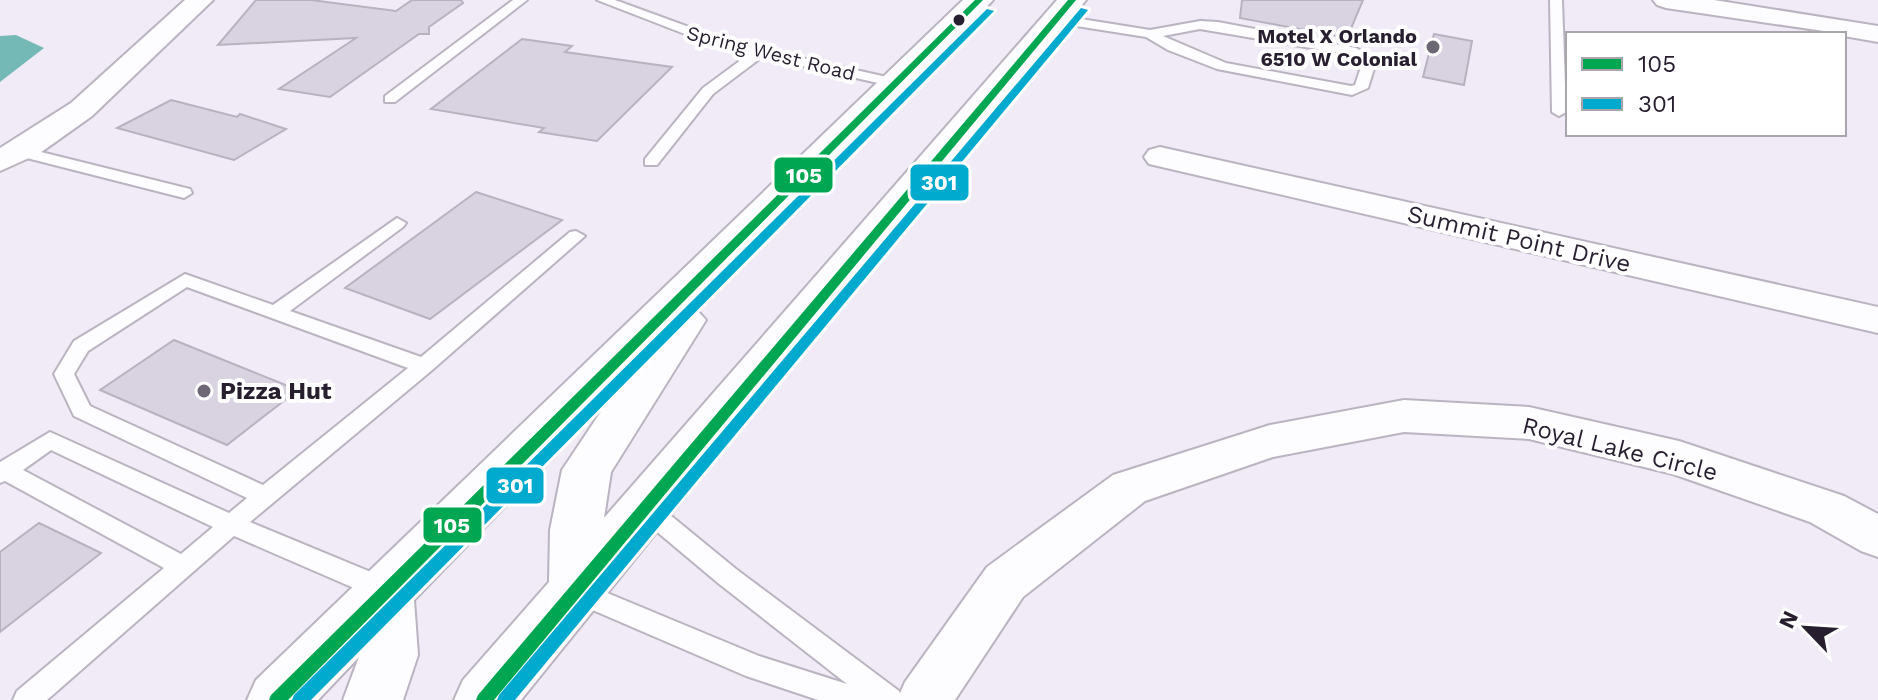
<svg xmlns="http://www.w3.org/2000/svg" width="1878" height="700" viewBox="0 0 1878 700" font-family="'Work Sans',sans-serif">
	<style>
		.water { fill: #75b9b6 }
		.building { fill: #d9d3e1; stroke: #b8b2c0; stroke-width: 2 }
		.lines { fill: none; stroke-linecap: round; stroke-linejoin: round }
		.lane-casing { stroke: #bab3c1; stroke-width: 4 }
		.street-casing { stroke: #bab3c1; stroke-width: 4 }
		.highway-casing { stroke: #bab3c1; stroke-width: 4 }
		.lane { fill: #fdfcfe; fill-rule: evenodd }
		.street { fill: #fdfcfe; fill-rule: evenodd }
		.highway { fill: #fdfcfe; fill-rule: evenodd }
		.bus-1-casing { stroke: #fff; stroke-width: 6 }
		.bus-2-casing { stroke: #fff; stroke-width: 6 }
		.bus-1 { fill: #00a651; fill-rule: evenodd }
		.bus-2 { fill: #00a9ce; fill-rule: evenodd }
		.bus-dot { fill: #271e30; stroke: #fff; stroke-width: 3 }
		.poi-dot { fill: #6d6675; stroke: #fff; stroke-width: 3 }
		.labels { text-anchor: middle; dominant-baseline: central; stroke-width: 8; stroke-linejoin: round; paint-order: stroke }
		.far-poi-label { font-size: 20px; font-weight: bold; fill: #271e30; stroke: #fff; text-anchor: end }
		.far-street-label { font-size: 20px; fill: #271e30; stroke: #fff }
		.street-label { font-size: 24px; fill: #271e30; stroke: #fff }
		.poi-label { font-size: 24px; font-weight: bold; fill: #271e30; stroke: #fff; text-anchor: start }
		.line-badge { stroke: #fff; stroke-width: 3 }
		.badge-label { font-size: 22px; text-anchor: middle; font-weight: bold; fill: #fff }
	</style>
	<rect width="100%" height="100%" fill="#f0ebf6"/>
	<polygon class="water" points="16,35 44,48 0,82 0,36"/>
	<g class="building">
		<polygon points="256,0 311,0 396,11 412,0 461,0 463,3 429,27 429,34 419,34 330,97 279,89 356,38 218,45"/>
		<polygon points="1242,0 1363,0 1347,38 1240,18"/>
		<polygon points="1434,34 1472,41 1464,85 1423,77"/>
		<polygon points="522,39 572,46 565,52 672,67 597,141 539,132 544,128 431,109"/>
		<polygon points="171,100 237,117 240,114 286,129 234,160 117,128"/>
		<polygon points="476,192 562,220 430,319 345,288"/>
		<polygon points="174,340 298,390 227,445 100,390"/>
		<polygon points="39,523 101,553 0,632 0,552"/>
	</g>
	<g class="lines">
		<g class="lane-casing">
			<g id="lane">
				<polygon points="513,0 527,0 395,102 385,102 385,96"/>
				<polygon points="597,0 615,0 730,42 896,79 903,83 896,87 762,57 713,94 657,165 645,165 645,159 703,88 749,54 721,48"/>
				<polygon points="1550,0 1562,0 1566,112 1559,116 1552,112"/>
				<path d="M 1056,15 L 1150,30 L 1200,21 L 1218,22 L 1356,48 L 1377,59 L 1368,88 L 1352,95 L 1217,69 L 1168,50 L 1146,37 L 1051,22 L 1049,19 ZM 1200,29 L 1352,55 L 1363,61 L 1355,85 L 1351,86 L 1226,63 L 1163,36 Z"/>
				<polygon points="21,147 190,189 192,193 184,198 15,155 15,149"/>
				<path d="M 397,218 L 406,223 L 403,227 L 290,311 L 421,357 L 570,232 L 576,231 L 585,236 L 431,371 L 250,522 L 395,582 L 399,590 L 395,598 L 386,601 L 377,598 L 234,536 L 47,700 L 13,700 L 17,691 L 164,568 L 5,481 L 0,483 L 0,462 L 50,432 L 229,513 L 247,498 L 74,416 L 54,374 L 74,341 L 185,274 L 273,305 ZM 187,287 L 408,368 L 263,485 L 90,406 L 74,374 L 88,351 ZM 51,450 L 213,527 L 181,554 L 23,470 Z"/>
				<polygon points="645,499 653,501 736,569 899,691 903,700 818,700 746,676 567,599 563,591 567,583 576,580 759,656 847,684 718,583 637,515 633,508 637,501"/>
			</g>
		</g>
		<g class="street-casing">
			<g id="street">
				<polygon points="185,0 213,0 92,116 40,153 0,171 0,148 71,103"/>
				<polygon points="1653,0 1714,0 1878,26 1878,42 1844,36 1844,34 1666,8 1657,5"/>
				<polygon points="1160,147 1878,307 1878,333 1149,164 1144,157 1149,150"/>
				<polygon points="1404,400 1529,407 1679,441 1844,496 1878,514 1878,557 1861,551 1810,522 1673,474 1529,439 1404,432 1273,457 1145,501 1023,597 955,700 897,700 905,682 987,567 1113,475 1270,425"/>
			</g>
		</g>
		<g class="highway-casing">
			<polygon id="highway" points="963,0 993,0 696,309 706,320 611,472 604,518 1057,0 1086,0 521,700 454,700 463,680 549,582 550,530 562,470 610,398 414,600 418,655 403,700 343,700 359,657 318,700 247,700 256,680"/>
		</g>
		<use href="#lane" class="lane"/>
		<use href="#street" class="street"/>
		<use href="#highway" class="highway"/>
		<g class="bus-1-casing">
			<g id="bus-1">
				<polygon points="975,0 983,0 288,700 269,700 271,695"/>
				<polygon points="1068,0 1076,0 494,700 476,700 478,695"/>
			</g>
		</g>
		<g class="bus-2-casing">
			<g id="bus-2">
				<polygon points="1081,8 1088,10 515,700 497,700 499,695"/>
				<polygon points="987,9 994,11 311,700 292,700 294,695"/>
			</g>
		</g>
		<use href="#bus-1" class="bus-1"/>
		<use href="#bus-2" class="bus-2"/>
	</g>
	<circle class="bus-dot" cx="959" cy="20" r="7"/>
	<g class="poi-dot">
		<circle cx="1433" cy="47" r="8"/>
		<circle cx="204" cy="391" r="8"/>
	</g>
	<g class="labels">
		<g class="far-poi-label">
			<text x="1417" y="36">Motel X Orlando<tspan x="1417" dy="23">6510 W Colonial</tspan></text>
		</g>
		<g class="far-street-label">
			<text transform="translate(771 53) rotate(14)">Spring West Road</text>
		</g>
		<g class="street-label">
			<text transform="translate(1519 239) rotate(13)">Summit Point Drive</text>
			<text transform="translate(1620 449) rotate(14)">Royal Lake Circle</text>
		</g>
		<g class="poi-label">
			<text x="220" y="391">Pizza Hut</text>
		</g>
	</g>
	<g class="line-badge">
		<rect x="773" y="156" width="61" height="38" rx="8" fill="#00a651"/>
		<rect x="909" y="163" width="61" height="39" rx="8" fill="#00a9ce"/>
		<rect x="485" y="466" width="60" height="39" rx="8" fill="#00a9ce"/>
		<rect x="422" y="506" width="61" height="38" rx="8" fill="#00a651"/>
	</g>
	<g class="badge-label">
		<text x="804" y="183">105</text>
		<text x="939" y="190">301</text>
		<text x="515" y="493">301</text>
		<text x="452" y="533">105</text>
	</g>
	<rect x="1566" y="32" width="280" height="104" fill="#ffffff" stroke="#a9a5ac" stroke-width="2"/>
	<rect x="1582" y="58" width="40" height="12" fill="#00a651" stroke="#a9a5ac" stroke-width="2"/>
	<text x="1638" y="72" font-size="24" fill="#271e30">105</text>
	<rect x="1582" y="98" width="40" height="12" fill="#00a9ce" stroke="#a9a5ac" stroke-width="2"/>
	<text x="1638" y="112" font-size="24" fill="#271e30">301</text>
	<g transform="translate(1806 628) rotate(295)" stroke="#ffffff" stroke-width="6" paint-order="stroke">
	<path d="M0-6L14 30L0 20L-14 30Z" fill="#271e30"/>
	<text y="-12" font-size="22" font-weight="bold" text-anchor="middle" fill="#271e30">N</text>
	</g>
</svg>
